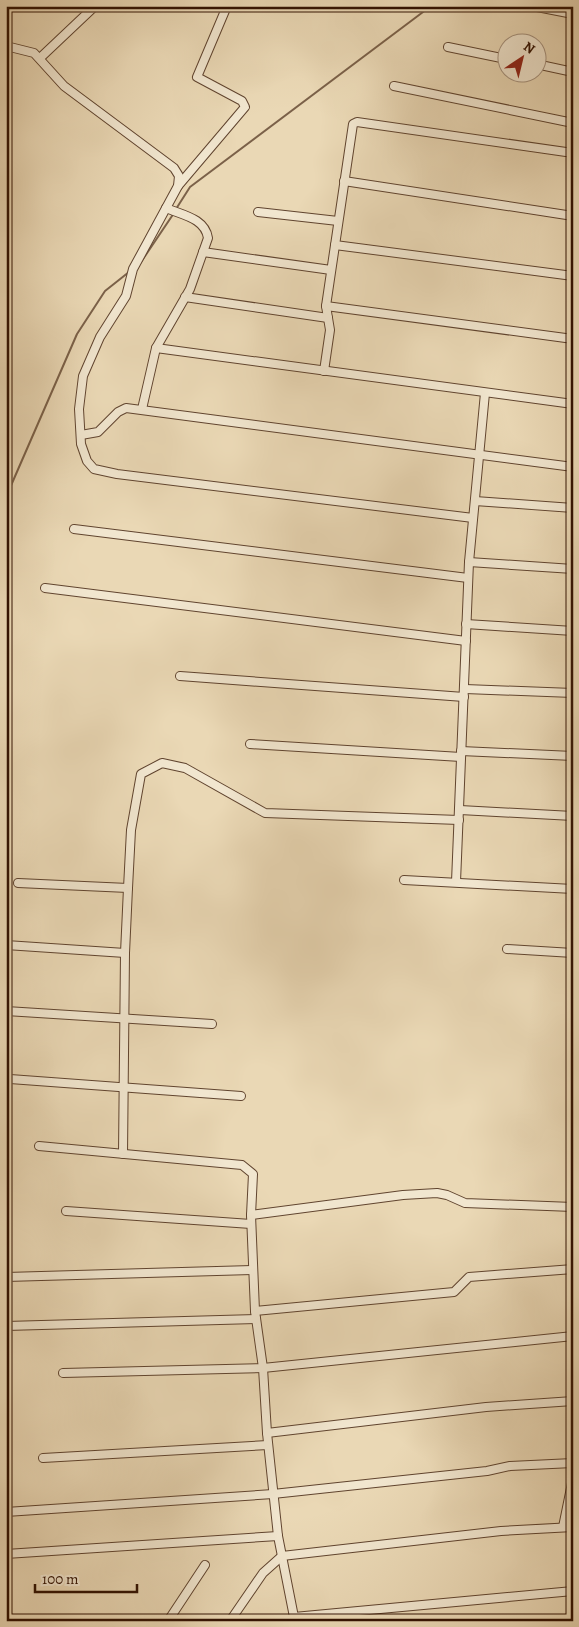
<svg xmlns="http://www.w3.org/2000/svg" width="579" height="1627" viewBox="0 0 579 1627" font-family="Alegreya,serif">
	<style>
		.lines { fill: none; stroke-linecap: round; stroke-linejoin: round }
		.stream { stroke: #7b6149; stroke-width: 2 }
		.minor-casing { stroke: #60442f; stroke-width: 10 }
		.minor { stroke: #f1e6cf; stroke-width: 8 }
	</style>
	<rect width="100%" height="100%" fill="#ead8b5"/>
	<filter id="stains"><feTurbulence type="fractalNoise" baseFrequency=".004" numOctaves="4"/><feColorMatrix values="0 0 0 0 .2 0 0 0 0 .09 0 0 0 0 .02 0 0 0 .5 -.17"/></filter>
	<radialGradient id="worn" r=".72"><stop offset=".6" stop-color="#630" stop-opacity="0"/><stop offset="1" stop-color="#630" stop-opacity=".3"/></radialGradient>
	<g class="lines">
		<g class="stream">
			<polyline points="176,209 190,187 431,6"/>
			<polyline points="139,265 174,213"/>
			<polyline points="6,497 77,334 105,291 129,272"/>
		</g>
		<g class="minor-casing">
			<g id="minor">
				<polyline points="532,6 573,14"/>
				<polyline points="6,46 34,53 64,86 174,168 179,176 178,186 133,269 126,296 100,337 83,376 79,409 81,444 87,461 94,469 117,474 473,518"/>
				<polyline points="448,47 506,59"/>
				<polyline points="40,58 95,6"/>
				<polyline points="536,64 573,72"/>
				<polyline points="394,86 573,123"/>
				<polyline points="344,181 573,216"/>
				<polyline points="178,186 245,107 242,101 197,77 227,6"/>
				<polyline points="258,212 338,221"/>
				<polyline points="335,245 573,276"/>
				<polyline points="203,252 331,270"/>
				<polyline points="185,297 328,318"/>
				<polyline points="326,306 573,339"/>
				<polyline points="156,348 573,404"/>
				<polyline points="324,371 330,330 326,306 353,124 357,122 573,153"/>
				<path d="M 142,409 L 156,348 L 190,289 L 208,238 C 205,218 182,215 166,208"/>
				<polyline points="81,435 98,432 118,412 126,408 573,467"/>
				<polyline points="475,501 573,508"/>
				<polyline points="74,529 468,578"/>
				<polyline points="469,562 573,569"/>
				<polyline points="45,588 466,641"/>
				<polyline points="466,624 573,631"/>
				<polyline points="180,676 464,697"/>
				<polyline points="465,689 573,693"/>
				<polyline points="250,744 461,757"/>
				<polyline points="461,751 573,756"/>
				<polyline points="460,810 573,816"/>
				<polyline points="404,880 573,889"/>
				<polyline points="456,882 469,562 485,393"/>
				<polyline points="18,883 128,888"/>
				<polyline points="6,945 125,953"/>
				<polyline points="507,949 573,953"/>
				<polyline points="6,1011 212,1024"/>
				<polyline points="10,1079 241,1096"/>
				<polyline points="39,1146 242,1165 253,1174 251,1215 255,1311 263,1368 267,1433 278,1536 294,1617 292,1621"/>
				<polyline points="123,1154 125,953 128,888 131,830 141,774 162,763 185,768 265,813 459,820"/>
				<polyline points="66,1211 251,1224"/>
				<polyline points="251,1215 403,1195 437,1193 447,1195 465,1203 573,1207"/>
				<polyline points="6,1277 252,1270"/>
				<polyline points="255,1311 454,1292 469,1277 573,1269"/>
				<polyline points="6,1326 256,1319"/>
				<polyline points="63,1373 263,1368 573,1336"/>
				<polyline points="267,1433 486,1407 573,1401"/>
				<polyline points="43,1458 268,1445"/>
				<polyline points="6,1512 273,1494 487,1471 510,1466 573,1463"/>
				<polyline points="563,1527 573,1478"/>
				<polyline points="6,1554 278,1536"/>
				<polyline points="294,1617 573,1591"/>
				<polyline points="6,1619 9,1621"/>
				<polyline points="168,1621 205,1565"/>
				<polyline points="230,1621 263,1573 282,1556 501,1531 573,1527"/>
			</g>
		</g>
		<use href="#minor" class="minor"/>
	</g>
	<rect width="579" height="1627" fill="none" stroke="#ead8b5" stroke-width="25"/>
	<rect x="8" y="8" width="564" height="1612" fill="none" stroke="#321202" stroke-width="2.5"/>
	<rect x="12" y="12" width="554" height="1602" fill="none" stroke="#321202"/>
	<g transform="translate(522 58) rotate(35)"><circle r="24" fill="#f1e6cf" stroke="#a5917d"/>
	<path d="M0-4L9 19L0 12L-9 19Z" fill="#8f2418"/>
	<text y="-8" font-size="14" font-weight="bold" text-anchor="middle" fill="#321202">N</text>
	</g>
	<path d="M35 1584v8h102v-8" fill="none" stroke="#321202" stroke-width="2.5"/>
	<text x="42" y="1584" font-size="15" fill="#321202" stroke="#f1e6cf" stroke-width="4" paint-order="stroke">100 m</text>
	<rect width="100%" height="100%" filter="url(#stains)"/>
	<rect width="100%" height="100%" fill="url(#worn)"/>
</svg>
